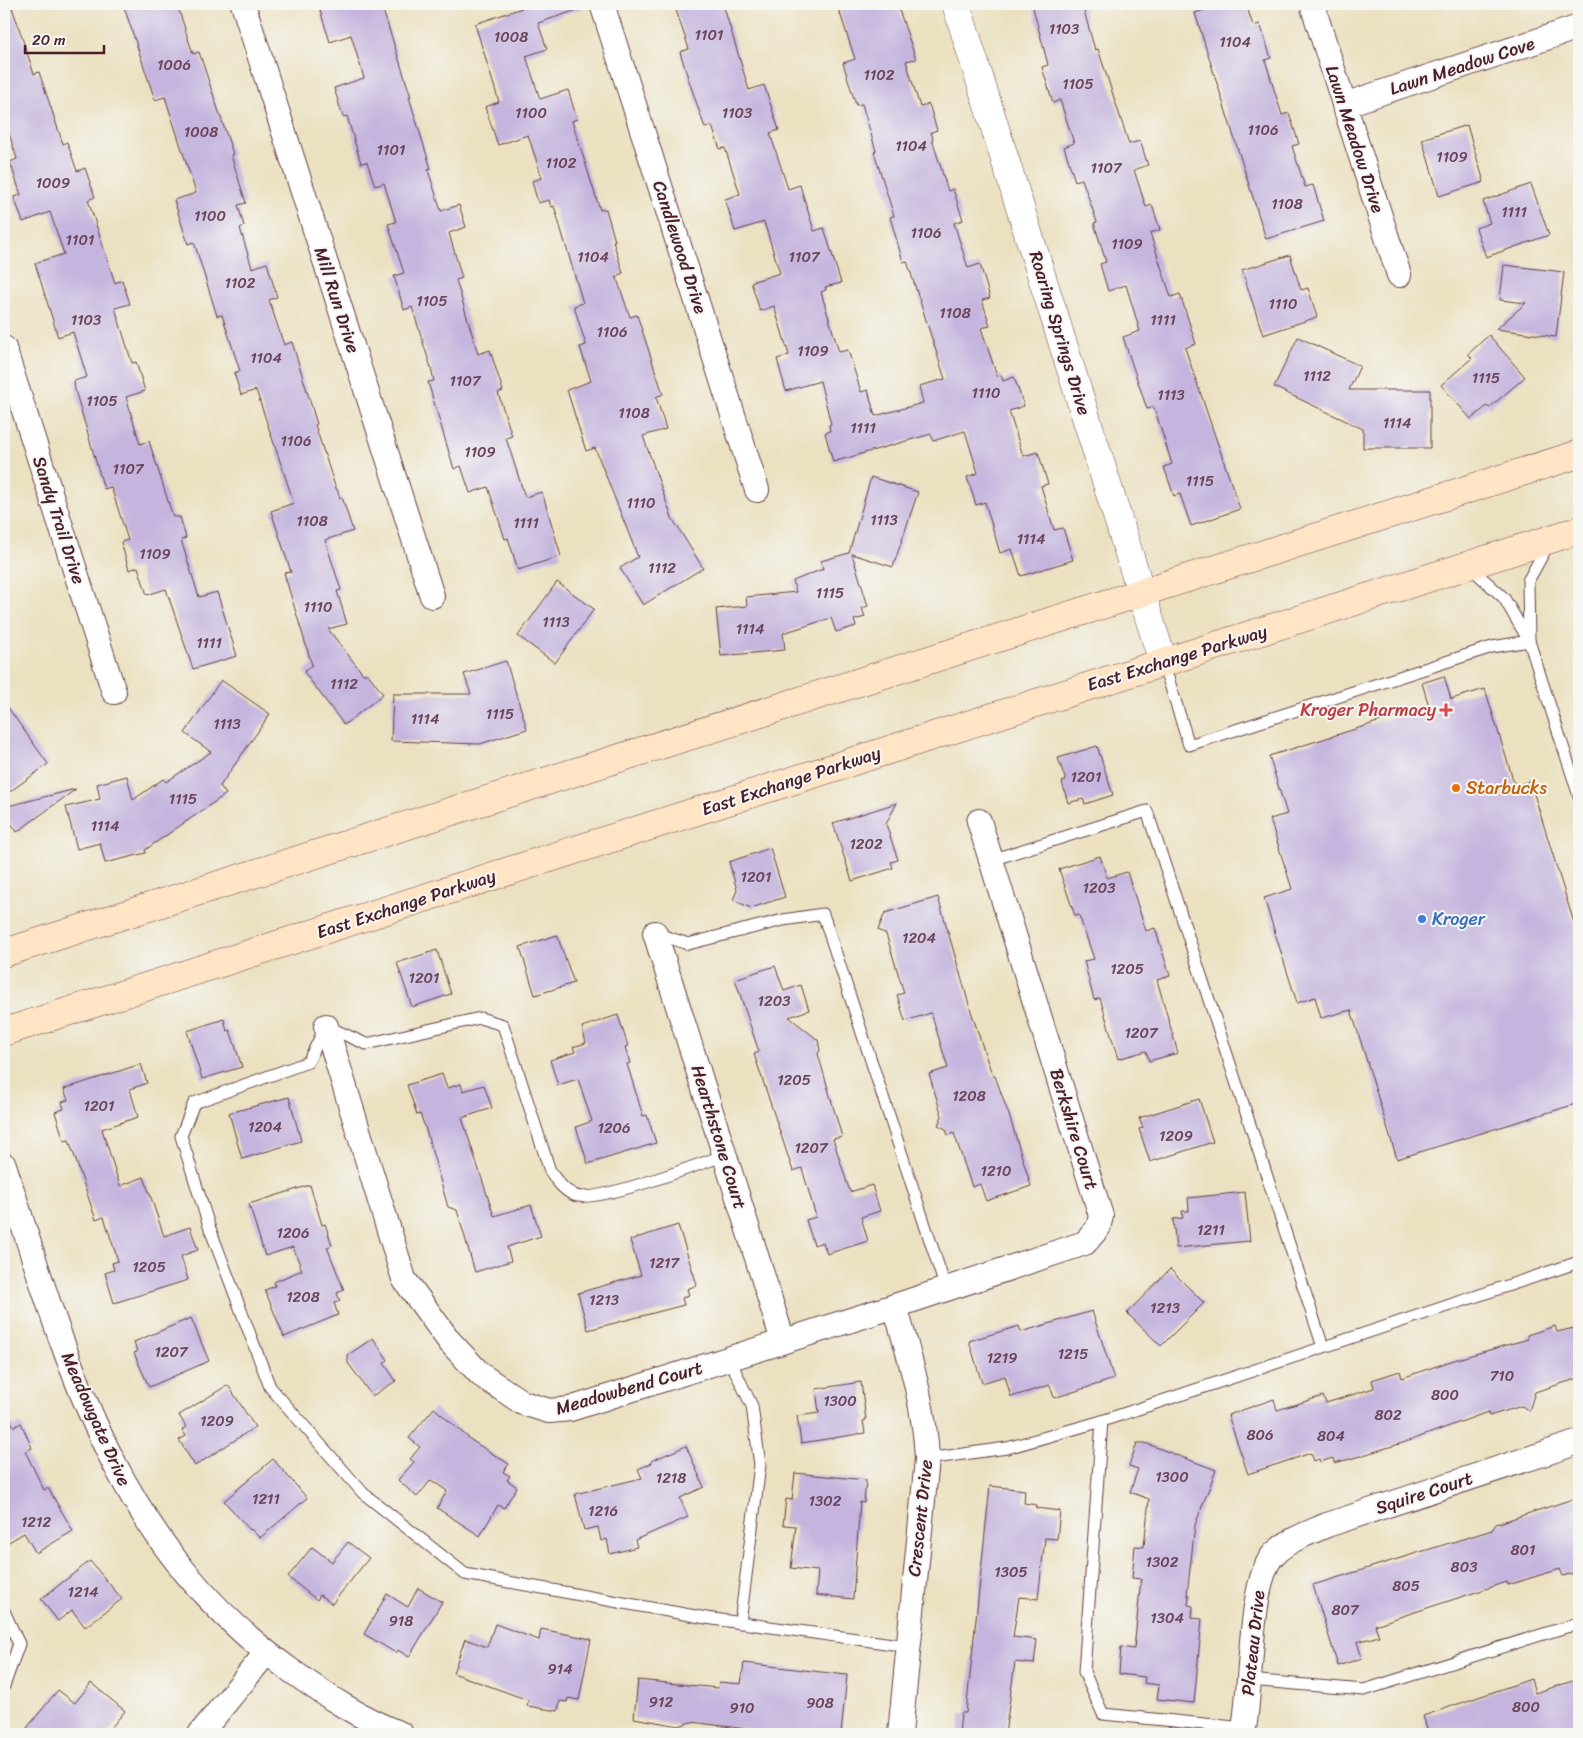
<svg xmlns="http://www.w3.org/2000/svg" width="1583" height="1738" viewBox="0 0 1583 1738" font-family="Sriracha,sans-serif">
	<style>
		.building { fill: #c5b5de }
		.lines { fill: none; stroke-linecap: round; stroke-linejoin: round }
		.service-casing { stroke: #623c42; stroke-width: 13 }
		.minor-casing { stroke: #623c42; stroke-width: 26 }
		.tertiary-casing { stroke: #623c42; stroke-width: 29 }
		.secondary-casing { stroke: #623c42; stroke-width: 29 }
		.service { stroke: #fff; stroke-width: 11 }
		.minor { stroke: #fff; stroke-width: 24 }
		.tertiary { stroke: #fff; stroke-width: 28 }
		.secondary { stroke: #ffe4c6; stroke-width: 28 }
		.health-dot { fill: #e0444e; stroke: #f6f6f2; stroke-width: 2 }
		.food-dot { fill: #e8710a; stroke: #f6f6f2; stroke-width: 2 }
		.shop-dot { fill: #3f7fe0; stroke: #f6f6f2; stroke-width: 2 }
		.labels { text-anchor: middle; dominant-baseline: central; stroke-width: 4; stroke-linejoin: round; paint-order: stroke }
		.number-label { font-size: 15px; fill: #694458 }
		.street-label { font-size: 18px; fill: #4a1f2b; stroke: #f6f6f2 }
		.health-label { font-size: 18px; fill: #be3a42; stroke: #f6f6f2; text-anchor: end }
		.food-label { font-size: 18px; fill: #c56008; stroke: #f6f6f2; text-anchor: start }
		.shop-label { font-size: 18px; fill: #366cbe; stroke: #f6f6f2; text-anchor: start }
	</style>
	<rect width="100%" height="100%" fill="#f6f6f2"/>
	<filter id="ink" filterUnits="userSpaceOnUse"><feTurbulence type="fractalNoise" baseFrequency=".02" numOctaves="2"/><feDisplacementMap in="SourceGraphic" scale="10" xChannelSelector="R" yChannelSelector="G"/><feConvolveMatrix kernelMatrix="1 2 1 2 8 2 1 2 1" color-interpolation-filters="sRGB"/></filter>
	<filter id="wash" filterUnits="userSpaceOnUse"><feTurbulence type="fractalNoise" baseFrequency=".0096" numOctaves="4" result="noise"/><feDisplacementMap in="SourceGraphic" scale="20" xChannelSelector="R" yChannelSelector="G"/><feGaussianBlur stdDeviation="1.12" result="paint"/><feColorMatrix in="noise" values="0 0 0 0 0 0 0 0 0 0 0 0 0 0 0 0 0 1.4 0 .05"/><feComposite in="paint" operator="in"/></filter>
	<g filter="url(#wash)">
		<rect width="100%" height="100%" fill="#ebe1c1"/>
		<g id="blocks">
			<g class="building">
				<polygon points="4,4 11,4 34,74 39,72 63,144 67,142 77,171 85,168 95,197 88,200 115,283 122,280 130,304 115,308 132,363 136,362 145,391 126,397 140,444 149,441 173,517 180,517 186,538 181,540 199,597 217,592 237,656 193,669 166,589 147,595 138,567 129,570 121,542 128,540 111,487 104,489 75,390 74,381 87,377 73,332 58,337 35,263 64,254 50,212 23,222 14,197 21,195 10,162 17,159 4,117"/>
				<polygon points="123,4 177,4 193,54 199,52 233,154 231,155 246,203 238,205 244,226 240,228 252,268 267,263 277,297 269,300 284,345 292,342 317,424 315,425 336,489 337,489 340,498 342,497 353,531 325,540 341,590 337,591 347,624 328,629 363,674 368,674 383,694 344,725 304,672 312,665 284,573 291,572 271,511 294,503 256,390 241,395 234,373 240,371 222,315 217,316 194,242 188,244 174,200 196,193 165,97 155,100"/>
				<polygon points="318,4 381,4 411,97 409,97 431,169 428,170 441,211 459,205 466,227 449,233 462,278 456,280 478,354 490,350 503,391 498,393 512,436 506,438 525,497 542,492 561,556 518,570 508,538 505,539 488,487 470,493 461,466 454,469 428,382 434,381 431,368 412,307 404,310 394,276 404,273 388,224 396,222 384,183 375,186 367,162 361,163 347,116 343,117 334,88 364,78 351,35 330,42"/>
				<polygon points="521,4 583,4 583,8 538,23 547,49 526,56 540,99 568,90 577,119 572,121 600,210 606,209 615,241 613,241 623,273 616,276 630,317 637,315 663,394 656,397 666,429 643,436 672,518 703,568 643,605 620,568 638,557 595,448 586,451 567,390 591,381 580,347 586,345 574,306 583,303 554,206 551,207 549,200 538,203 532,181 542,178 528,135 498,145 485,107 499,102 475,24 522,8"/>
				<polygon points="674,4 723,4 749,90 764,85 779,130 770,133 788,189 800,185 814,231 824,228 841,283 825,287 826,290 821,292 839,352 848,350 861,392 868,390 875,416 923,403 919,386 945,379 907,261 903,262 890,217 894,216 874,152 876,151 862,104 856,105 843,63 855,59 837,4 897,4 916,59 906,61 920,107 929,104 937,130 931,132 933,138 932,139 948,191 953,189 963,220 954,223 968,268 980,264 990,298 982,300 990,326 981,328 997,376 1001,375 1003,381 1014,377 1024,406 1009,411 1023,456 1038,452 1048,484 1041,486 1054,530 1063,528 1073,560 1021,576 1012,549 1000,553 985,502 976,505 967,477 978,473 965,431 933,441 931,434 833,462 825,433 830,431 829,425 831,424 820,381 786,391 777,359 789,355 774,306 760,311 751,282 780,273 764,222 735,231 725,199 740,194 725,148 720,149 712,126 705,128 690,84 680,52 689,49"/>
				<polygon points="1032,4 1082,4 1095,50 1098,49 1129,144 1140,141 1148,165 1134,170 1146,207 1152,205 1160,230 1150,233 1171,297 1180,294 1196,344 1185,348 1240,509 1191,526 1180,494 1174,496 1164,467 1172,464 1154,407 1147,409 1123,337 1140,331 1126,285 1108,291 1100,264 1106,262 1094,223 1097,222 1082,179 1075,181 1064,147 1074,143 1060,100 1053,103 1042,67 1048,65"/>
				<polygon points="1223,4 1246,4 1253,26 1260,24 1271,58 1265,60 1282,115 1289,113 1299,144 1292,146 1305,187 1313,185 1324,221 1266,239 1195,13"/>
				<polygon points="1467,125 1484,182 1439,196 1422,139"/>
				<polygon points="1531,184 1549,235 1486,257 1476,228 1490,223 1483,201"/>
				<polygon points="1290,255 1301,290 1308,288 1317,317 1263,335 1242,270"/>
				<polygon points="1504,265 1564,272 1556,337 1496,329 1526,303 1500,300"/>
				<polygon points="1489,335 1525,377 1489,408 1487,406 1471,419 1441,385 1472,358 1468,354"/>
				<polygon points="1298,337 1360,366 1349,390 1430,390 1430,448 1363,448 1363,429 1274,387"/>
				<polygon points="871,477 918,492 893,567 852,554 868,606 862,608 865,617 854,620 856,626 836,632 831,618 783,633 785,650 721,656 716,609 747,606 746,597 796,592 793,581 823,569 821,561 849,553"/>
				<polygon points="557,582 594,609 555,663 518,636"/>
				<polygon points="506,661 527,729 480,744 391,741 393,694 471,694 464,674"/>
				<polygon points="1444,676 1451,699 1485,689 1515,786 1530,781 1579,939 1579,1103 1397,1159 1351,1010 1321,1018 1315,997 1297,1003 1264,898 1292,889 1270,819 1287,814 1269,756 1429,706 1422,683"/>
				<polygon points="221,680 270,714 220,786 226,794 145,850 146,853 105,863 100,843 77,849 66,807 100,799 97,784 127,776 133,800 163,779 166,782 211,752 185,733"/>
				<polygon points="4,702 48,764 4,796"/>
				<polygon points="1097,746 1113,795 1085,804 1083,799 1068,803 1062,782 1066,781 1058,758"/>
				<polygon points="76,789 17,832 4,813 4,807"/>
				<polygon points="897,803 886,824 898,860 891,862 893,868 852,881 833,823"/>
				<polygon points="770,848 785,897 751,908 733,900 737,890 729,862"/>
				<polygon points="1100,856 1107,878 1127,872 1146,931 1155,928 1170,976 1157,980 1178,1053 1149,1061 1146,1051 1118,1059 1100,998 1094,1000 1084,961 1094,959 1079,915 1075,916 1059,869"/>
				<polygon points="938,897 970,1008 987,1060 993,1076 995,1076 1009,1115 1031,1186 986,1201 980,1184 972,1187 954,1133 948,1135 946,1129 938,1125 942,1116 929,1074 948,1068 931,1013 905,1021 897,995 904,993 886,934 878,930 885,913"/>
				<polygon points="557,935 574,983 535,995 520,947"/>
				<polygon points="437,950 451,994 412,1007 397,963"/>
				<polygon points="775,966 784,991 801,985 809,1010 789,1017 818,1040 820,1050 818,1054 842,1137 833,1139 850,1192 872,1185 880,1211 861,1217 868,1241 827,1254 823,1242 814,1245 806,1220 816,1217 802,1168 793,1171 754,1054 759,1052 735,979"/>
				<polygon points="618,1015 628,1046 625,1047 630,1063 627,1064 643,1116 647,1115 656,1143 588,1164 576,1127 592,1121 578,1079 558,1085 550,1060 575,1052 573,1047 586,1043 582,1027"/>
				<polygon points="224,1019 227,1031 230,1030 242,1067 202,1079 187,1031"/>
				<polygon points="141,1064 147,1083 130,1089 138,1117 102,1129 120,1186 144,1177 164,1236 190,1227 198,1250 181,1256 188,1280 114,1303 105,1273 114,1270 112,1263 118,1261 104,1217 96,1220 69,1140 64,1141 55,1112 64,1109 62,1102 68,1100 64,1089"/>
				<polygon points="442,1074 447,1088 461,1084 463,1091 484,1085 492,1108 462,1118 494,1216 531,1205 541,1236 507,1247 511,1261 475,1272 457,1210 448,1207 426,1130 420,1114 417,1115 407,1085"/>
				<polygon points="289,1097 301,1141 242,1159 229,1113"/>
				<polygon points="1199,1099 1213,1142 1150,1162 1139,1129 1143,1128 1139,1118"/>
				<polygon points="310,1185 322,1225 325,1224 332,1245 327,1247 344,1290 337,1293 340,1301 334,1303 338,1315 284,1337 265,1290 275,1286 274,1282 302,1270 293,1247 265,1256 249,1204"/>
				<polygon points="1245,1192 1250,1241 1176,1248 1173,1219 1183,1218 1182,1211 1189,1211 1188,1198"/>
				<polygon points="678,1225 697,1285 687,1289 689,1295 682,1298 684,1305 588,1330 578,1293 641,1275 630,1240"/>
				<polygon points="1170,1269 1204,1303 1161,1346 1127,1313"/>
				<polygon points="1092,1311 1114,1379 1054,1398 1050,1385 1011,1397 1005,1376 982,1383 969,1341 1019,1326 1021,1332"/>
				<polygon points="191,1318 209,1361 149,1387 134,1353 137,1352 134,1342"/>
				<polygon points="1555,1326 1557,1332 1574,1328 1579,1344 1579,1378 1535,1392 1529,1411 1522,1406 1489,1416 1488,1412 1406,1442 1350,1459 1334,1463 1333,1458 1320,1462 1319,1459 1314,1461 1311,1453 1248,1474 1228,1415 1274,1399 1277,1410 1323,1396 1326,1403 1374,1388 1372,1380 1400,1371 1402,1378 1454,1360 1528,1339 1527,1335"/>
				<polygon points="373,1338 388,1360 384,1363 396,1381 372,1396 348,1363 348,1355"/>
				<polygon points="861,1382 866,1420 863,1421 865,1433 801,1443 797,1416 819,1413 816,1389"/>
				<polygon points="228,1385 255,1427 195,1466 179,1440 186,1436 182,1430 186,1427 179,1415"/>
				<polygon points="4,1406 14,1427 21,1423 32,1448 25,1451 44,1490 48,1488 73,1531 36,1553 24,1533 4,1545"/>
				<polygon points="434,1408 471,1440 509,1464 503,1472 510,1476 507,1480 517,1487 504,1508 498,1505 480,1536 437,1508 447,1491 431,1480 417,1497 398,1480 414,1462 410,1459 420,1447 409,1438"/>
				<polygon points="1137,1443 1145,1443 1216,1470 1195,1525 1187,1595 1189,1595 1188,1605 1193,1606 1192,1618 1202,1619 1194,1703 1157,1699 1159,1685 1144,1683 1145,1677 1119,1674 1121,1647 1134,1649 1141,1579 1132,1578 1135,1546 1144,1547 1149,1499 1130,1492 1138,1469 1129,1466"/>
				<polygon points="686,1446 704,1487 680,1498 688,1517 635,1540 637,1547 610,1554 607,1539 601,1541 598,1527 584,1530 575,1494 642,1478 638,1469 652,1463 651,1461"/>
				<polygon points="273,1459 307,1498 260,1538 251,1529 250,1530 224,1501"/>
				<polygon points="795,1473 866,1480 864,1503 860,1502 853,1599 816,1595 818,1571 791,1568 796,1526 783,1525 786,1499 792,1500"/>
				<polygon points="990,1486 1025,1490 1024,1503 1037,1505 1036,1508 1060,1511 1057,1539 1045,1538 1038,1599 1019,1597 1013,1637 1037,1640 1034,1664 1015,1662 1005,1734 959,1734 961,1713 966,1713"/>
				<polygon points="1579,1497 1579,1571 1563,1576 1560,1569 1508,1585 1507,1582 1375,1625 1379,1636 1357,1642 1362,1658 1338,1666 1313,1585 1492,1530 1496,1524"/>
				<polygon points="348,1542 369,1558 332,1604 320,1595 317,1600 288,1577 312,1547 332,1562"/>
				<polygon points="90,1561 122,1599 85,1627 72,1610 58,1621 41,1599"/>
				<polygon points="418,1588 442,1602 409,1657 398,1650 396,1653 364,1634 387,1594 408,1607"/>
				<polygon points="495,1624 539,1640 541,1629 591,1639 579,1700 568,1698 567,1702 560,1701 558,1711 527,1706 528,1700 453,1673 465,1639 487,1647"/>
				<polygon points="744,1663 847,1675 841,1734 788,1734 691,1722 679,1726 634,1718 638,1680 718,1688 719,1682 741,1684"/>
				<polygon points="1531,1679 1535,1693 1579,1679 1579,1734 1429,1734 1423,1716"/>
				<polygon points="91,1683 125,1711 106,1734 22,1734 58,1690 75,1703"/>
			</g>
		</g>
	</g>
	<g filter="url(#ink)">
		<use href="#blocks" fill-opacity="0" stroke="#623c42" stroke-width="1"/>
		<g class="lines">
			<g class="service-casing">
				<g id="service">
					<polyline points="1470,567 1504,598 1529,641 1579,796"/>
					<polyline points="1529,640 1528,581 1549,543"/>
					<polyline points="1163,662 1189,745 1492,647 1529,641"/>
					<polyline points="991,860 1147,811 1323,1347"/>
					<polyline points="655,933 688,944 783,920 823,914 946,1289"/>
					<path d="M 725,1155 C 700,1164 593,1205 574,1195 C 563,1190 556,1180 550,1171 L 503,1025 L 480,1018 L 366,1044 L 326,1026 L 308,1062 L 194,1103 L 181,1136 L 209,1226 L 270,1387 L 363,1493 L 465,1574 L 706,1618 L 907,1646"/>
					<polyline points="729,1358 752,1406 760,1465 740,1623"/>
					<polyline points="1102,1421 1084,1672 1103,1714 1245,1728"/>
					<polyline points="927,1459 1007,1448 1102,1421 1579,1262"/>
					<polyline points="4,1611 19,1644 4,1686"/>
					<polyline points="1249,1680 1364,1690 1579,1623"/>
				</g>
			</g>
			<g class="minor-casing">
				<g id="minor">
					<polyline points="243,4 432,596"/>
					<polyline points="602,4 757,490"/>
					<polyline points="1312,4 1399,275"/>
					<polyline points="1344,105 1579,27"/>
					<polyline points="4,348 114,692"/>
					<polyline points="655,933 783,1341"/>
					<polyline points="326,1026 404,1279 450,1342 481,1375 523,1403 549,1411 570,1409 895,1306 1085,1243 1098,1228 1101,1216 979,821"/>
					<path d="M 4,1165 C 67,1361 113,1543 290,1670 C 325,1695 361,1719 401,1734"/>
					<path d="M 895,1306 C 909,1356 925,1406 927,1459 L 900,1734"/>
					<polyline points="200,1734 266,1653"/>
					<path d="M 1243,1734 C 1252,1694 1248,1581 1274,1554 C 1288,1540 1309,1533 1327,1525 L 1579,1442"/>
				</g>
			</g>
			<g class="tertiary-casing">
				<polyline id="tertiary" points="956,4 1163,662"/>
			</g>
			<g class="secondary-casing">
				<g id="secondary">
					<polyline points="4,953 1579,454"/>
					<polyline points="4,1032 1579,530"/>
				</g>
			</g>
			<use href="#service" class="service"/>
			<use href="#minor" class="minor"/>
			<use href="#tertiary" class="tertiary"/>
			<use href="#secondary" class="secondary"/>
		</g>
	</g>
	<path class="health-dot" d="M1443.5 702.5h5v5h5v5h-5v5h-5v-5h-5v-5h5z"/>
	<circle class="food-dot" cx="1456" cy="788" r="5"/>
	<circle class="shop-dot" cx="1422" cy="919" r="5"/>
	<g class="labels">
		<g class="number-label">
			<text x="1064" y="29">1103</text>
			<text x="709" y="35">1101</text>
			<text x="511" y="37">1008</text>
			<text x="1235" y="42">1104</text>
			<text x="174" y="65">1006</text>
			<text x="879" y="75">1102</text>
			<text x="1078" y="84">1105</text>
			<text x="531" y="113">1100</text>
			<text x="737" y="113">1103</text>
			<text x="1263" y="130">1106</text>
			<text x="201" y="132">1008</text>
			<text x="911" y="146">1104</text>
			<text x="391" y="150">1101</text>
			<text x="1452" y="157">1109</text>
			<text x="561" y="163">1102</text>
			<text x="1106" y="168">1107</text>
			<text x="53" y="183">1009</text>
			<text x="1287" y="204">1108</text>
			<text x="1514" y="212">1111</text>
			<text x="210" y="216">1100</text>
			<text x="926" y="233">1106</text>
			<text x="80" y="240">1101</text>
			<text x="1127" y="244">1109</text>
			<text x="593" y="257">1104</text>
			<text x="804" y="257">1107</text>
			<text x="240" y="283">1102</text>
			<text x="432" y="301">1105</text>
			<text x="1283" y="304">1110</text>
			<text x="955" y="313">1108</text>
			<text x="86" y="320">1103</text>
			<text x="1163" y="320">1111</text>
			<text x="612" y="332">1106</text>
			<text x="813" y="351">1109</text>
			<text x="266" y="358">1104</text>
			<text x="1317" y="376">1112</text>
			<text x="1486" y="378">1115</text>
			<text x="465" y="381">1107</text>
			<text x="986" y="393">1110</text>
			<text x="1171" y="395">1113</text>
			<text x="102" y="401">1105</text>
			<text x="634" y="413">1108</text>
			<text x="1397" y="423">1114</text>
			<text x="863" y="428">1111</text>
			<text x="296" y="441">1106</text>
			<text x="480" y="452">1109</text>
			<text x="128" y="469">1107</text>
			<text x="1200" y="481">1115</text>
			<text x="641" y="503">1110</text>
			<text x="884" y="520">1113</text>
			<text x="312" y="521">1108</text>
			<text x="526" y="523">1111</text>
			<text x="1031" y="539">1114</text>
			<text x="155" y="554">1109</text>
			<text x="662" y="568">1112</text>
			<text x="830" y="593">1115</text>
			<text x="318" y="607">1110</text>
			<text x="556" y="622">1113</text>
			<text x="750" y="629">1114</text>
			<text x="209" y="643">1111</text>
			<text x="344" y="684">1112</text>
			<text x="500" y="714">1115</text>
			<text x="425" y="719">1114</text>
			<text x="227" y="724">1113</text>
			<text x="1086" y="777">1201</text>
			<text x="183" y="799">1115</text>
			<text x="105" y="826">1114</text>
			<text x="866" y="844">1202</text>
			<text x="756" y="877">1201</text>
			<text x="1099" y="888">1203</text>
			<text x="919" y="938">1204</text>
			<text x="1127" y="969">1205</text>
			<text x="424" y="978">1201</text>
			<text x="774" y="1001">1203</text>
			<text x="1141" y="1033">1207</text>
			<text x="794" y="1080">1205</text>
			<text x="969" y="1096">1208</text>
			<text x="99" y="1106">1201</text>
			<text x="265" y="1127">1204</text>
			<text x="614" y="1128">1206</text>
			<text x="1176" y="1136">1209</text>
			<text x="811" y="1148">1207</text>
			<text x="996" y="1171">1210</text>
			<text x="1211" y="1230">1211</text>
			<text x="293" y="1233">1206</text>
			<text x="664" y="1263">1217</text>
			<text x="149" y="1267">1205</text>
			<text x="303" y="1297">1208</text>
			<text x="604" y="1300">1213</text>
			<text x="1165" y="1308">1213</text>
			<text x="171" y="1352">1207</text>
			<text x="1073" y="1354">1215</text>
			<text x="1002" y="1358">1219</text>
			<text x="1502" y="1376">710</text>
			<text x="1445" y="1395">800</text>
			<text x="840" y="1401">1300</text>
			<text x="1388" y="1415">802</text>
			<text x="217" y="1421">1209</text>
			<text x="1260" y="1435">806</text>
			<text x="1331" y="1436">804</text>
			<text x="1172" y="1477">1300</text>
			<text x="671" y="1478">1218</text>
			<text x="266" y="1499">1211</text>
			<text x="825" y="1501">1302</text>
			<text x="603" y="1511">1216</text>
			<text x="36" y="1522">1212</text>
			<text x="1523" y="1550">801</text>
			<text x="1162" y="1562">1302</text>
			<text x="1464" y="1567">803</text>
			<text x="1011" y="1572">1305</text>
			<text x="1406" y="1586">805</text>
			<text x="83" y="1592">1214</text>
			<text x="1345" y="1610">807</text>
			<text x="1167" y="1618">1304</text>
			<text x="401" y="1621">918</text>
			<text x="560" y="1669">914</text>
			<text x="661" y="1702">912</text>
			<text x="820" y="1703">908</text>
			<text x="1526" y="1707">800</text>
			<text x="742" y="1708">910</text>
		</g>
		<g class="street-label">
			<text transform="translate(1462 66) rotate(-18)">Lawn Meadow Cove</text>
			<text transform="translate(1355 139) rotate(72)">Lawn Meadow Drive</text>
			<text transform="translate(680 247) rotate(72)">Candlewood Drive</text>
			<text transform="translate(337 300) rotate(72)">Mill Run Drive</text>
			<text transform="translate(1060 333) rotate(73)">Roaring Springs Drive</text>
			<text transform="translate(59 520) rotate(72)">Sandy Trail Drive</text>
			<text transform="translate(1177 658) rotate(-17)">East Exchange Parkway</text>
			<text transform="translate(791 781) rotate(-18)">East Exchange Parkway</text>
			<text transform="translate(406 904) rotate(-18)">East Exchange Parkway</text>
			<text transform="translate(1074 1129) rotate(73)">Berkshire Court</text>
			<text transform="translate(719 1137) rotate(73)">Hearthstone Court</text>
			<text transform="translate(629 1388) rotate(-16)">Meadowbend Court</text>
			<text transform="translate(96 1419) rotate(66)">Meadowgate Drive</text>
			<text transform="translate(1424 1493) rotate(-18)">Squire Court</text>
			<text transform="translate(920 1518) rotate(-84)">Crescent Drive</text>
			<text transform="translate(1253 1643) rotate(-84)">Plateau Drive</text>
		</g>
		<g class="health-label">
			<text x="1436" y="710">Kroger Pharmacy</text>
		</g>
		<g class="food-label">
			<text x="1466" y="788">Starbucks</text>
		</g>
		<g class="shop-label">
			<text x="1432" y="919">Kroger</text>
		</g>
	</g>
	<rect width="1583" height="1738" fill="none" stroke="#f6f6f2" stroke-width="20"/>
	<path d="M25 45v8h79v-8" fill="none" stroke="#4a1f2b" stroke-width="2.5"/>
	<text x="32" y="45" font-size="15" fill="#4a1f2b" stroke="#f6f6f2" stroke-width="4" paint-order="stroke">20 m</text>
</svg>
